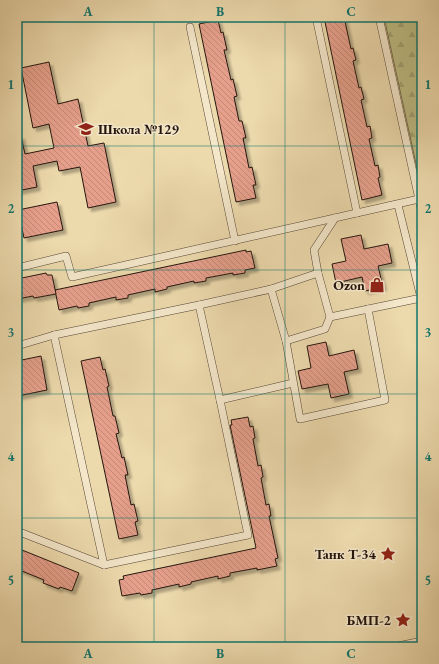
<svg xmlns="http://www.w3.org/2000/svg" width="439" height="664" viewBox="0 0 439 664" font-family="'EB Garamond',serif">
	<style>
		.forest { fill: url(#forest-firs); stroke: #716a49 }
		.building { fill: url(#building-back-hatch); stroke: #24150d; filter: url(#shadow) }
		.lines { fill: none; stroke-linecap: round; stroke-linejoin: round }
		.service-casing { stroke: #564635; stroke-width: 8 }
		.service { stroke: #f3e6c9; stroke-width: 7 }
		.grid { fill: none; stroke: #0f766e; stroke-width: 1; stroke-opacity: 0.55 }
		.labels { text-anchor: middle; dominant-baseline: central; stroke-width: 3; stroke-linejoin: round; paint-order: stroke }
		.poi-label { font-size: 14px; font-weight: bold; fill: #24150d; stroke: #f3e6c9; text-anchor: end }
		.neatline { fill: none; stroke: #0f766e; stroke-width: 1.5 }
		.grid-label { font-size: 13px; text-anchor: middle; font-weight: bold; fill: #0f766e }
	</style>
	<defs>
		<pattern id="forest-firs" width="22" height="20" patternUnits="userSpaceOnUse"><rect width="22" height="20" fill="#bebe85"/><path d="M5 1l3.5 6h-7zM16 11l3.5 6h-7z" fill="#a3a272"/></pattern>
		<pattern id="building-back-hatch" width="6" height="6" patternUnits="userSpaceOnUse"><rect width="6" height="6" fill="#e59f8b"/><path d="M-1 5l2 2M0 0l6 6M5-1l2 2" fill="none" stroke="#c48877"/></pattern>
		<filter id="shadow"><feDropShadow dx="3.5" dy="3.5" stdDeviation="1" flood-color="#0004"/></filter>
	</defs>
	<rect width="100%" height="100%" fill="#ecd9ac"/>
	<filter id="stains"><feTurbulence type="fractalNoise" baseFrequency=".005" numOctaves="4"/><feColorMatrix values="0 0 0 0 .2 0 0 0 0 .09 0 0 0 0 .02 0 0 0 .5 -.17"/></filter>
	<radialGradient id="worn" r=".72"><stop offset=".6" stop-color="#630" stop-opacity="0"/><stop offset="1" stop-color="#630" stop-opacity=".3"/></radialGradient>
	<polygon class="forest" points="384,17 422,17 422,184 420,182"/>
	<g class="building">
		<polygon points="324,17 344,17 351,49 353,48 356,60 353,61 359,88 361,87 364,99 361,100 367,127 370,126 372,138 369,139 375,166 378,165 380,177 378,178 382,195 362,200"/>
		<polygon points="218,20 221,33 223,32 227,50 224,50 231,80 233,79 237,96 234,97 239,121 242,121 246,138 243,138 249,168 252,167 256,185 253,185 256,198 236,202 199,24"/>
		<polygon points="49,62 58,104 78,99 88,146 104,143 116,202 88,208 80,167 59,171 57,161 33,166 37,187 17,191 17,136 21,136 25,154 54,148 49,124 33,128 21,68"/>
		<polygon points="57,202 63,230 24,238 18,210"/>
		<polygon points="361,235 364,249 388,244 392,263 378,266 383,287 365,291 362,277 336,283 332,264 346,261 341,239"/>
		<polygon points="246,250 246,252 251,251 255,268 245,270 245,273 233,275 233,273 206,278 206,281 194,283 194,281 167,287 167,289 155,292 155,289 128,295 128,298 116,300 116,297 89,303 89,306 78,308 77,306 59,310 55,290"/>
		<polygon points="46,273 47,275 52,275 56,294 34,298 33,296 17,299 17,279"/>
		<polygon points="326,342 329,356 354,350 358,369 344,372 349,394 331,398 328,384 302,389 298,371 311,368 307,346"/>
		<polygon points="41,356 47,390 18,396 17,361"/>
		<polygon points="100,357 103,370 105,369 109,386 107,387 113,416 115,416 119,433 116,434 122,458 124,457 128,475 125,475 131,505 134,504 138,521 135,522 138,535 119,539 81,361"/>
		<polygon points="248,417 250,427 253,426 255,438 253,439 258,466 261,465 263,477 261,478 266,505 269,504 271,516 269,516 278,558 275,559 277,566 257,570 257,568 230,573 230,576 218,579 218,576 191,582 191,584 179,587 179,584 152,590 152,593 141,595 140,593 122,596 119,580 124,579 123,576 256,548 230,425 232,425 231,420"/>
		<polygon points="17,548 79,573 72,591 60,587 59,589 43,583 44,580 17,569"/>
	</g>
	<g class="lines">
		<g class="service-casing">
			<g id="service">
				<polyline points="316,17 357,213"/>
				<polyline points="379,17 422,213"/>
				<polyline points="190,27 235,241"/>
				<polyline points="335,218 314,250 318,273 330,317 421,298 398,205"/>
				<polyline points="17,268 66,256 72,277 419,199"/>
				<polyline points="271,289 286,341"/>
				<polyline points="330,317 325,329 286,341 300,419 385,400 368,309"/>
				<polyline points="54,335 104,565"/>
				<polyline points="17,346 54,335 199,305"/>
				<polyline points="220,400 199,305 271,289 318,273"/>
				<polyline points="17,531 104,565 248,535 220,400 293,383"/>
				<polyline points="393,647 422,641"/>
			</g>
		</g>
		<use href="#service" class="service"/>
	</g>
	<path class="grid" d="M 154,17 L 154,647M 285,17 L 285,647M 17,146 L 422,146M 17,270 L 422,270M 17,394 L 422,394M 17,518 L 422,518"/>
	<defs>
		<g id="school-bare" transform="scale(1.2)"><path d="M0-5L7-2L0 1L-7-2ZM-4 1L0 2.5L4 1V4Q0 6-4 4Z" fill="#8f2418" stroke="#f3e6c9" stroke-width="2.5" paint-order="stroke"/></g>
		<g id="shop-bare" transform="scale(1.2)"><path d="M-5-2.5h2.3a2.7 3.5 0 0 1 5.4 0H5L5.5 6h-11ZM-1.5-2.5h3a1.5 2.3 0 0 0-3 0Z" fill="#8f2418" stroke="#f3e6c9" stroke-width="2.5" paint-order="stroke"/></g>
		<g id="sight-bare" transform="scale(1.2)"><path d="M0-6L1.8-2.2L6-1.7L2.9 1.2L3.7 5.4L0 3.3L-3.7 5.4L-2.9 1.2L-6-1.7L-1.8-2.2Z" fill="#8f2418" stroke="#f3e6c9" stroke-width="2.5" paint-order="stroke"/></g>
	</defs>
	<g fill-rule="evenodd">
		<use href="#school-bare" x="86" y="129"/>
		<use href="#shop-bare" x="377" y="285"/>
		<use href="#sight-bare" x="388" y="554"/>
		<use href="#sight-bare" x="403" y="620"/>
	</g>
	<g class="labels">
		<g class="poi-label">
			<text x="98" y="129" text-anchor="start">Школа №129</text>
			<text x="365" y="285">Ozon</text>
			<text x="376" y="554">Танк Т-34</text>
			<text x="391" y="620">БМП-2</text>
		</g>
	</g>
	<rect width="439" height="664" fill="none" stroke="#ecd9ac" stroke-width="44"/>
	<rect x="22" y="22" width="395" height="620" class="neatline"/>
	<g class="grid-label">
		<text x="88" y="16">A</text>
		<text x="220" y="16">B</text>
		<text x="351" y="16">C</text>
		<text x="11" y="89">1</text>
		<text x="428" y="89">1</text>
		<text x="11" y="213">2</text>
		<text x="428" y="213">2</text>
		<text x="11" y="337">3</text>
		<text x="428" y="337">3</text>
		<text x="11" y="461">4</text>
		<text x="428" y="461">4</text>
		<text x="11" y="585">5</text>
		<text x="428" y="585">5</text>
		<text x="88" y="658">A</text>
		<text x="220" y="658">B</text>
		<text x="351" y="658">C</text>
	</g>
	<rect width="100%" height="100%" filter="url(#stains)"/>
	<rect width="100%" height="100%" fill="url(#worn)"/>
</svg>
